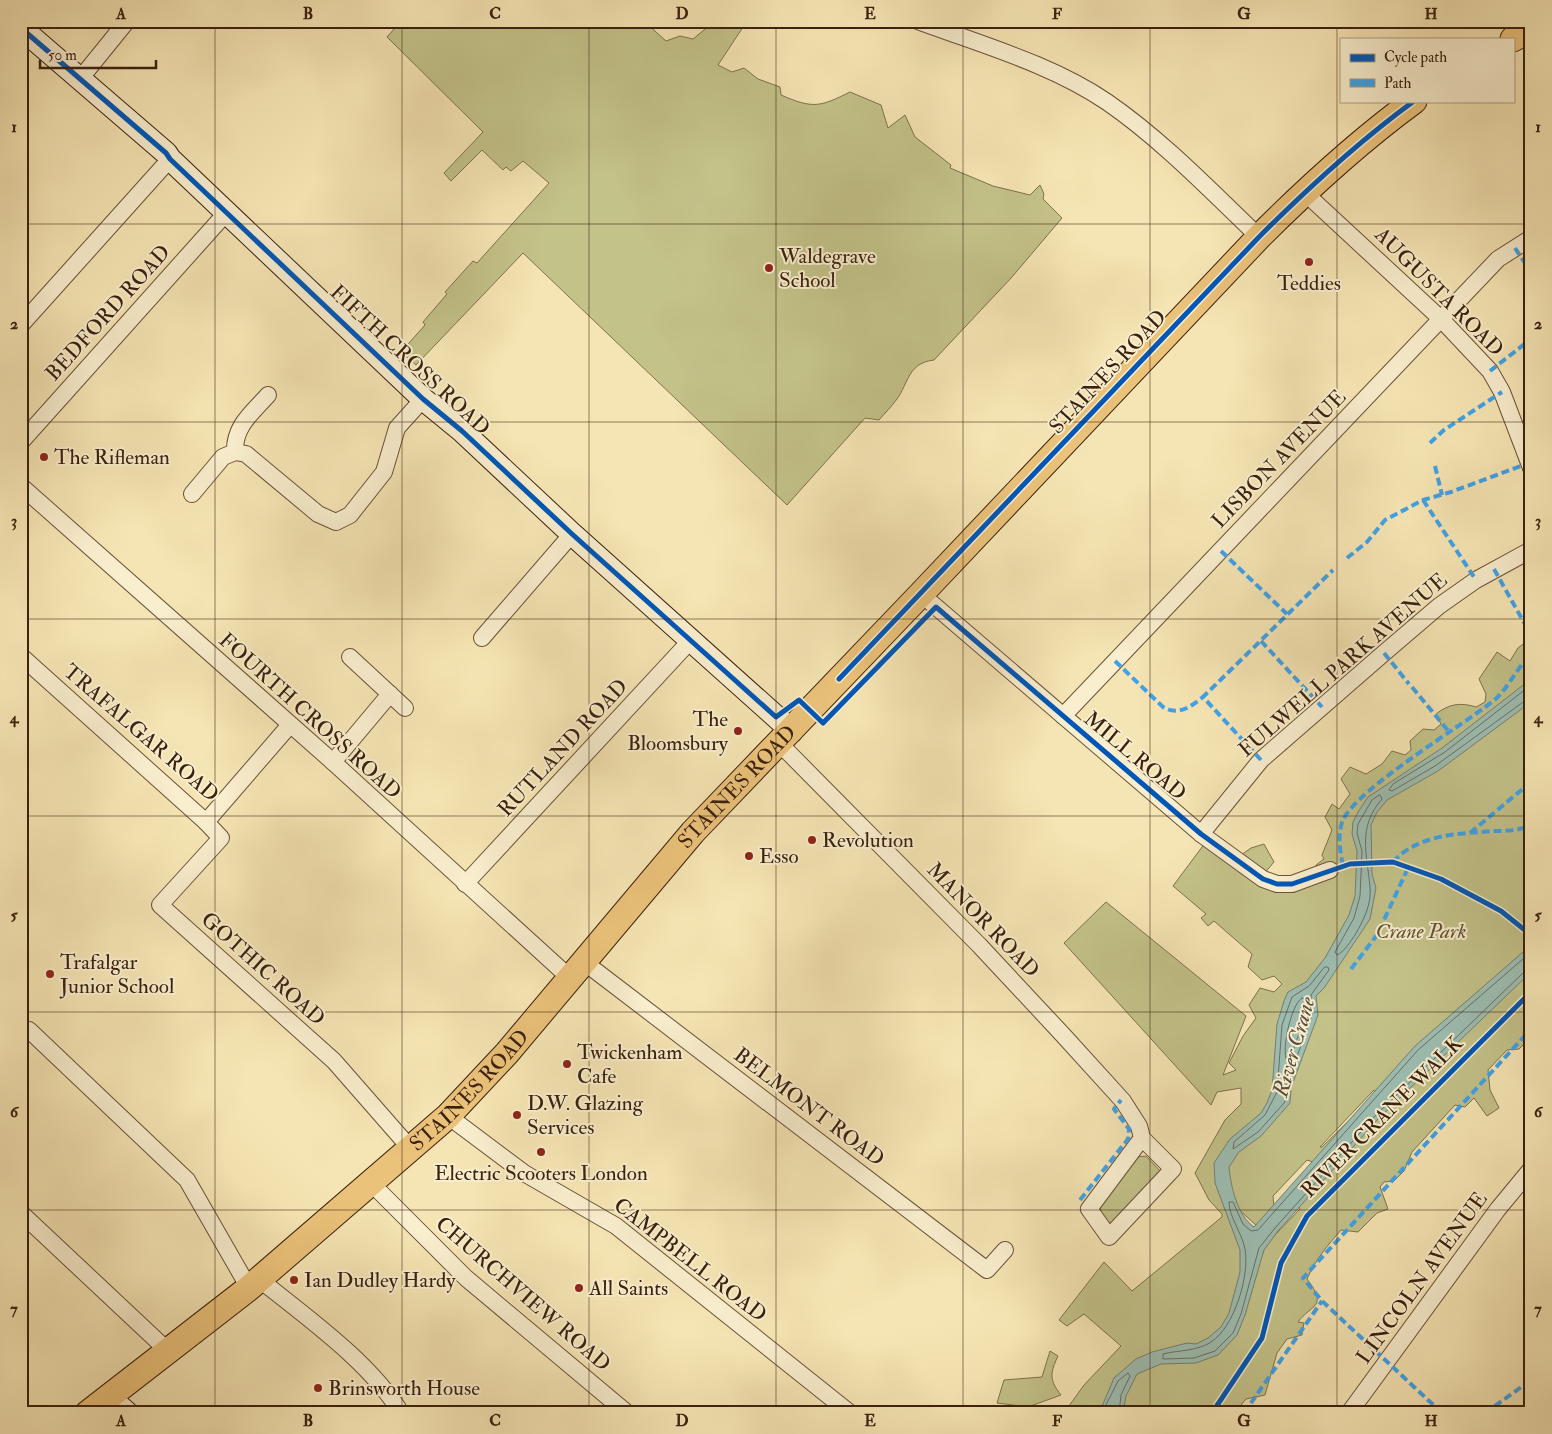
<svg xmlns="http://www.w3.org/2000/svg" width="1552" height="1434" viewBox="0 0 1552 1434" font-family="'IM FELL Double Pica',serif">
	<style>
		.green { fill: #c3c289; stroke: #7e714c; fill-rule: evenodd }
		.water { fill: #9dbeb3; stroke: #757f71 }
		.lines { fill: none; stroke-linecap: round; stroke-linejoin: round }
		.shore { stroke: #6c6f60; stroke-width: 1 }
		.street-casing { stroke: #695138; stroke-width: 18 }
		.secondary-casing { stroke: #3a200e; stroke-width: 24 }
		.primary-casing { stroke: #3a200e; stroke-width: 27 }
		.street { stroke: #f9eece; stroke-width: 16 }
		.secondary { stroke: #f9eece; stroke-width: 22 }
		.primary { stroke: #ebc27a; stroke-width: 25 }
		.quiet { stroke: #3fa2e9; stroke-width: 4; stroke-dasharray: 8 4; stroke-linecap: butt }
		.cycleway-casing { stroke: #f9eece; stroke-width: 8 }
		.cycleway { stroke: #0057b8; stroke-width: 5 }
		.grid { fill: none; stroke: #3a200e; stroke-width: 1; stroke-opacity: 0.55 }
		.poi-dot { fill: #8f2418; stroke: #f9eece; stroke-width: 2 }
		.labels { text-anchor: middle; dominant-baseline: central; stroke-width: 4; stroke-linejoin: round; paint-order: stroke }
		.poi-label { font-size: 21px; fill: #3a200e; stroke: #f9eece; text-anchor: start }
		.street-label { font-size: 21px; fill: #3a200e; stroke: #f9eece }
		.park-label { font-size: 21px; font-style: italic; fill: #635133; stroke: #f9eece }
		.water-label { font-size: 22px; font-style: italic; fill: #584f40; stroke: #f9eece }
		.neatline { fill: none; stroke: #3a200e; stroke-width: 2 }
		.grid-label { font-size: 16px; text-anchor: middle; font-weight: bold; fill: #3a200e }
	</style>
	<rect width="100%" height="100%" fill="#f6e5b4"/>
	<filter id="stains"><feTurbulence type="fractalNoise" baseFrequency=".004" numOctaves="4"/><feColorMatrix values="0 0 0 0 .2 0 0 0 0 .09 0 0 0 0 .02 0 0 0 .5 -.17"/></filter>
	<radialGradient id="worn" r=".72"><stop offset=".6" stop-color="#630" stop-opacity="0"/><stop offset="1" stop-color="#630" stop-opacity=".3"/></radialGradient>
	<g class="green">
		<path d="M 401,21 L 644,21 L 666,41 L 680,36 L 693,39 L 715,21 L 747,21 L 718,65 L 732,72 L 744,68 L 758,79 L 780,87 L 781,95 C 813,109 820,107 850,92 L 881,105 L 888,128 L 905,115 L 915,137 L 951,165 L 950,168 L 993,186 L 1030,195 L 1040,185 L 1044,194 L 1043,199 L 1062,218 L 1012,277 L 934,360 C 908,363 909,382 897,399 C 892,406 885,413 879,420 L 865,418 L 787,505 L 523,253 L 416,365 L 401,352 L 425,325 L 423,322 L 447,294 L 445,292 L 473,261 L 477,263 L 549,183 L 523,161 L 511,171 L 506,167 L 503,170 L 482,150 L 451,181 L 444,173 L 483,132 L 387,37 Z"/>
		<path d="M 1531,638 L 1531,1025 L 1525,1030 L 1531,1032 L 1531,1037 L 1519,1049 L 1507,1050 L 1488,1070 L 1490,1090 L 1499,1108 L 1487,1116 L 1474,1098 L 1465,1107 L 1455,1105 L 1412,1152 L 1404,1171 L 1394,1181 L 1384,1182 L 1380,1187 L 1388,1209 L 1377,1213 L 1358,1232 L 1341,1230 C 1328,1245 1315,1260 1307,1279 C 1329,1308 1311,1304 1298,1322 L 1304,1323 L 1302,1335 L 1287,1339 L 1277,1353 L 1265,1395 L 1246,1399 L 1241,1405 L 1246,1413 L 1064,1413 L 1084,1385 L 1121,1346 L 1084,1314 L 1067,1326 L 1059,1320 L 1104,1262 L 1132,1291 L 1222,1217 L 1222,1214 L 1209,1200 L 1195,1173 L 1225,1120 L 1241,1104 L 1241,1088 L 1217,1092 L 1211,1105 L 1064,943 L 1106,902 L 1246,1016 L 1223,1075 L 1236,1070 L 1229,1063 L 1243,1036 L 1256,1018 L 1249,1005 L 1260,988 L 1274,992 L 1282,984 L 1274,976 L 1262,980 L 1248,967 L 1252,954 L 1214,921 L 1208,926 L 1201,918 L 1206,914 L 1173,886 L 1208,839 L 1241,855 L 1251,848 L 1264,844 L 1274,862 L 1263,875 L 1274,881 L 1319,874 L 1316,865 L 1324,859 L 1322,855 L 1332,830 L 1325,817 L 1332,804 L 1339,809 L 1350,794 L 1341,779 L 1350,767 L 1366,774 L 1382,764 L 1392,751 L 1405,755 L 1411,750 L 1410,741 L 1423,729 L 1434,730 L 1441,724 L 1436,714 C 1449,704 1460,702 1476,707 L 1485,702 L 1486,694 L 1479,679 L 1497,652 L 1510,661 L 1518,648 ZM 1374,1090 L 1376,1094 L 1322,1147 L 1320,1147 ZM 1307,1160 L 1313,1162 L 1292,1188 L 1300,1209 L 1246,1265 L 1238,1209 L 1256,1225 L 1274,1207 L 1273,1196 Z"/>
		<polygon points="1146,1156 1162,1173 1118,1223 1108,1224 1101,1214 1100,1207 1135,1157"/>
		<path d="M 1050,1351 L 1058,1356 C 1050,1373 1049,1380 1061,1395 L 1028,1407 L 997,1403 L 1004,1380 L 1042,1377 Z"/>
	</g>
	<path class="water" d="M 1531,679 L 1531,702 L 1438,771 L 1387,800 L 1377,812 L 1371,825 L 1372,874 L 1376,888 L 1370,919 L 1324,988 L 1316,996 L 1318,1015 L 1291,1088 L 1290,1103 L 1261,1136 L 1239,1152 L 1229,1167 C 1231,1187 1237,1215 1254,1227 L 1415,1046 L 1531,945 L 1531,972 L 1379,1118 L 1278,1231 L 1264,1250 L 1245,1315 L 1237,1335 L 1218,1355 L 1196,1363 L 1161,1364 L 1137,1374 L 1126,1396 L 1123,1413 L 1095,1413 L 1103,1404 L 1114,1378 L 1136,1359 L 1152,1352 L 1187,1343 L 1196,1344 L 1208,1338 L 1221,1327 L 1229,1313 L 1240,1272 L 1240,1250 L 1215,1183 L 1214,1163 L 1230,1139 L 1261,1113 L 1267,1103 L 1272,1090 L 1277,1024 L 1284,1001 L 1288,992 L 1306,982 L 1325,958 L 1349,915 L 1355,896 L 1357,851 L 1352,834 L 1353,822 L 1358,812 L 1368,797 L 1442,748 Z"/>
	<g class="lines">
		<g class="shore">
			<polyline points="1531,685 1445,752 1393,784 1389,790 1392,791 1435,766 1526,700 1531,699"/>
			<path d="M 1380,795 L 1382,799 C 1357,828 1367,853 1370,887 C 1372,904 1363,921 1355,935 C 1350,942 1344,952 1337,955 L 1335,952 L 1354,918 L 1360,896 L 1362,851 L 1357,833 L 1358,824 L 1372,800 Z"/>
			<path d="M 1531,952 L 1418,1050 L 1258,1230 L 1251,1231 L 1243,1224 L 1233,1202 L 1229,1202 C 1229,1217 1242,1233 1245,1249 C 1250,1275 1234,1328 1211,1342 C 1198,1351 1179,1350 1163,1354 L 1163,1359 L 1194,1358 L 1215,1351 L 1233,1333 L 1241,1314 L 1259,1248 L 1275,1228 L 1376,1115 L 1525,971 L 1531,969"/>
			<polygon points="1325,967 1328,967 1329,970 1311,995 1312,1015 1286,1087 1285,1102 1258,1132 1233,1149 1234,1142 1265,1115 1277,1092 1282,1025 1292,997 1309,986"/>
			<path d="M 1302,998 L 1305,1000 L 1306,1014 L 1290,1059 L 1287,1061 C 1281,1051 1291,1004 1302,998 Z"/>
			<polyline points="1102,1413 1118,1381 1128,1373 1130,1376 1121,1395 1119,1413"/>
		</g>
		<g class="street-casing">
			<g id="street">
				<path d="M 918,21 C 982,45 1051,64 1107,102 C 1161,139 1212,192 1259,237"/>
				<polyline points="80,79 127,21"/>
				<polyline points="1304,192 1441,319 1490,371 1502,392 1531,468"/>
				<polyline points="21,325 170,159"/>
				<polyline points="21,442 227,212"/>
				<polyline points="235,452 246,454 318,514 336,522 350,515 384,472 397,428 423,399"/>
				<polyline points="21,486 333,762 570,978"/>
				<path d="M 192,494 L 223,457 L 235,452 C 234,426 252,413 268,395"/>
				<polyline points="921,594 1201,834 1263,879 1277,884 1292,884 1330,870"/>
				<polyline points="482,638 572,534"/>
				<polyline points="21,656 206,822 289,726"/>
				<polyline points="350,657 405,708"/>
				<polyline points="1063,716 1498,259 1531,238"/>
				<polyline points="779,743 979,945 1063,1035 1123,1101 1139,1126 1142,1138 1173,1169 1109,1237 1089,1209 1142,1138"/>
				<polyline points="333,762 390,694"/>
				<polyline points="206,822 221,838 160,905 334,1061 411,1149"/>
				<polyline points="1201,834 1261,760 1384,653 1439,606 1476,580 1531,550"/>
				<polyline points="465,884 691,640"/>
				<polyline points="584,962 987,1270 1005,1250"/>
				<polyline points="29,1030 187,1180 249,1288"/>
				<polyline points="448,1116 524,1173 616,1226 850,1413"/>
				<polyline points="371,1183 466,1278 627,1413"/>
				<polyline points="21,1213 168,1351"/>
				<path d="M 259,1279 C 306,1317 370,1362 401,1413"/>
				<polyline points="1349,1413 1498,1209 1531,1169"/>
			</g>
		</g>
		<g class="secondary-casing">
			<g id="secondary">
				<polyline points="21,28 166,153 170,159 423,399 462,431 572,534 792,731"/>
				<polyline points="109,1397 127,1413"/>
			</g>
		</g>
		<g class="primary-casing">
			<g id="primary">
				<polyline points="1513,39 1531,29"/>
				<path id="s1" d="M 88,1413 L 249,1288 L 448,1116 L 507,1053 L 693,832 L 921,594 L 1259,237 C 1308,188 1358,142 1414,101"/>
			</g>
		</g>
		<use href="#street" class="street"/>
		<use href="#secondary" class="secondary"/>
		<use href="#primary" class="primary"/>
		<g class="quiet">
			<polyline points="1515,248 1531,272"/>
			<polyline points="1490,371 1531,339"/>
			<polyline points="1430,443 1444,430 1502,392"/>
			<polyline points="1435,466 1442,495"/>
			<polyline points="1423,500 1476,580"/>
			<polyline points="1221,551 1287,614"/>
			<polyline points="1347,558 1367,542 1385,520 1423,500 1451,492 1529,463"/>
			<polyline points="1494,569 1531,635"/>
			<polyline points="1261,641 1322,707"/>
			<polyline points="1384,653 1409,684"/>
			<path d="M 1115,661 L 1163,707 C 1179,716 1190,707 1203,697"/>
			<polyline points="1412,687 1450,733"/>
			<polyline points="1261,760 1203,697 1333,570"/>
			<polyline points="1470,833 1531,782"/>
			<path d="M 1393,862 C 1418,834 1458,834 1493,831 C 1506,831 1519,831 1531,825"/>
			<path d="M 1343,865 C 1340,852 1337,834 1343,820 C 1357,789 1460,727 1492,702 C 1508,690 1516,668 1531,655"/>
			<polyline points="1351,969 1377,935 1408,868"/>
			<polyline points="1080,1200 1128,1139 1129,1129 1114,1109 1121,1100"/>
			<polyline points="1244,1413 1322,1301"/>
			<polyline points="1442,1413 1322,1301 1303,1278 1531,1029"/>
			<polyline points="1485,1413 1531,1380"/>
		</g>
		<g class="cycleway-casing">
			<g id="cycleway">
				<polyline points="21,28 166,153 170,159 423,399 462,431 572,534 776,717 799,700 823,723 936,607 1201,834 1263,879 1277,884 1292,884 1350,864 1393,862 1441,879 1501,911 1531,935"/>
				<path d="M 839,679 L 1259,237 C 1308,188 1358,142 1414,101"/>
				<polyline points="1212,1413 1262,1338 1281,1263 1307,1216 1531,992"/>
			</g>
		</g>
		<use href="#cycleway" class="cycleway"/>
	</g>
	<path class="grid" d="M 215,21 L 215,1413M 402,21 L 402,1413M 589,21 L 589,1413M 776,21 L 776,1413M 963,21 L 963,1413M 1150,21 L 1150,1413M 1337,21 L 1337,1413M 21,224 L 1531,224M 21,422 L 1531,422M 21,619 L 1531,619M 21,816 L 1531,816M 21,1012 L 1531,1012M 21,1210 L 1531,1210"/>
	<g class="poi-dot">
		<circle cx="1309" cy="262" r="5"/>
		<circle cx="769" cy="268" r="5"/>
		<circle cx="44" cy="457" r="5"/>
		<circle cx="738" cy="731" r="5"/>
		<circle cx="812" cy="840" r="5"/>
		<circle cx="749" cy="856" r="5"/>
		<circle cx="50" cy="974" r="5"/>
		<circle cx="567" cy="1064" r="5"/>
		<circle cx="517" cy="1115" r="5"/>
		<circle cx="541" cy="1152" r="5"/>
		<circle cx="294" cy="1280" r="5"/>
		<circle cx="579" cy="1288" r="5"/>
		<circle cx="318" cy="1388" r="5"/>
	</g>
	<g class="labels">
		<g class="poi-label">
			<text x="779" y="256">Waldegrave<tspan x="779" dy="24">School</tspan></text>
			<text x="1309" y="283" text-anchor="middle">Teddies</text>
			<text x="54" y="457">The Rifleman</text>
			<text x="728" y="719" text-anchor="end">The<tspan x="728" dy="24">Bloomsbury</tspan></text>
			<text x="822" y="840">Revolution</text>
			<text x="759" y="856">Esso</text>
			<text x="60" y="962">Trafalgar<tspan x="60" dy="24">Junior School</tspan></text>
			<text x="577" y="1052">Twickenham<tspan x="577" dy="24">Cafe</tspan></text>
			<text x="527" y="1103">D.W. Glazing<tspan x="527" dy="24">Services</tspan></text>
			<text x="541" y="1173" text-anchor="middle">Electric Scooters London</text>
			<text x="304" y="1280">Ian Dudley Hardy</text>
			<text x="589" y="1288">All Saints</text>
			<text x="328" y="1388">Brinsworth House</text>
		</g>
		<g class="street-label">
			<text transform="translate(1439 292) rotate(45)">AUGUSTA ROAD</text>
			<text transform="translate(108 313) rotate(-48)">BEDFORD ROAD</text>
			<text transform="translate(410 360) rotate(43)">FIFTH CROSS ROAD</text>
			<text transform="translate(1108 372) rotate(-47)">STAINES ROAD</text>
			<text transform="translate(1279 459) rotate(-46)">LISBON AVENUE</text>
			<text transform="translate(1343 665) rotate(-41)">FULWELL PARK AVENUE</text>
			<text transform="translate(310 716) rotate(42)">FOURTH CROSS ROAD</text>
			<text transform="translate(141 733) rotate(41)">TRAFALGAR ROAD</text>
			<text transform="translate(563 748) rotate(-47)">RUTLAND ROAD</text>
			<text transform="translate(1135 756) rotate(40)">MILL ROAD</text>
			<text stroke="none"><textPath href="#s1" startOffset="905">STAINES ROAD</textPath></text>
			<text transform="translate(983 920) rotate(46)">MANOR ROAD</text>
			<text transform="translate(263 969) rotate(42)">GOTHIC ROAD</text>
			<text stroke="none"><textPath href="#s1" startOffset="500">STAINES ROAD</textPath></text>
			<text transform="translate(809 1107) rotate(37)">BELMONT ROAD</text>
			<text transform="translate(1382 1117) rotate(-45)">RIVER CRANE WALK</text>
			<text transform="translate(690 1260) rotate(38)">CAMPBELL ROAD</text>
			<text transform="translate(1422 1278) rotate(-54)">LINCOLN AVENUE</text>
			<text transform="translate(523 1294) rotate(41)">CHURCHVIEW ROAD</text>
		</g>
		<g class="park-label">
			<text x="1421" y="931">Crane Park</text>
		</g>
		<g class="water-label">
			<text transform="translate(1294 1047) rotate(-74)">River Crane</text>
		</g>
	</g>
	<rect width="1552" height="1434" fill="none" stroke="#f6e5b4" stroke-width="55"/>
	<rect x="1340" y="38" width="175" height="65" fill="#f9eece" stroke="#ad9c81"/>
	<rect x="1350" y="54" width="25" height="8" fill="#0057b8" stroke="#ad9c81"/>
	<text x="1384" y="62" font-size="15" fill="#3a200e">Cycle path</text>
	<rect x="1350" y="79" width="25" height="8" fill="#3fa2e9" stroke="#ad9c81"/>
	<text x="1384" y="88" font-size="15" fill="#3a200e">Path</text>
	<path d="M40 60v8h116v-8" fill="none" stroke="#3a200e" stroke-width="2.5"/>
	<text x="48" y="60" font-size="15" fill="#3a200e" stroke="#f9eece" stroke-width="4" paint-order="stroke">50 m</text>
	<rect x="28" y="28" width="1496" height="1378" class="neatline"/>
	<g class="grid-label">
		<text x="121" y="19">A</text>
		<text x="308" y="19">B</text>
		<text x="495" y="19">C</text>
		<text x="682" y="19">D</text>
		<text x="870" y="19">E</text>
		<text x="1057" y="19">F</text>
		<text x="1244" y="19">G</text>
		<text x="1431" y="19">H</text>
		<text x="14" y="132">1</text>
		<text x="1538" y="132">1</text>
		<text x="14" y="329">2</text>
		<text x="1538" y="329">2</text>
		<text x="14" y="526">3</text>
		<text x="1538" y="526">3</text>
		<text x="14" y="723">4</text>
		<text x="1538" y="723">4</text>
		<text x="14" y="920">5</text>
		<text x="1538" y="920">5</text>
		<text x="14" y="1117">6</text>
		<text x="1538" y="1117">6</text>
		<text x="14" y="1314">7</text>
		<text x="1538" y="1314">7</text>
		<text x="121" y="1426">A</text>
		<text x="308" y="1426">B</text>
		<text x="495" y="1426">C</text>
		<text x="682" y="1426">D</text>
		<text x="870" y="1426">E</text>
		<text x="1057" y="1426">F</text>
		<text x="1244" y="1426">G</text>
		<text x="1431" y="1426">H</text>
	</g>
	<rect width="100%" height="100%" filter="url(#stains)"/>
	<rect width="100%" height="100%" fill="url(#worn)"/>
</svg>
